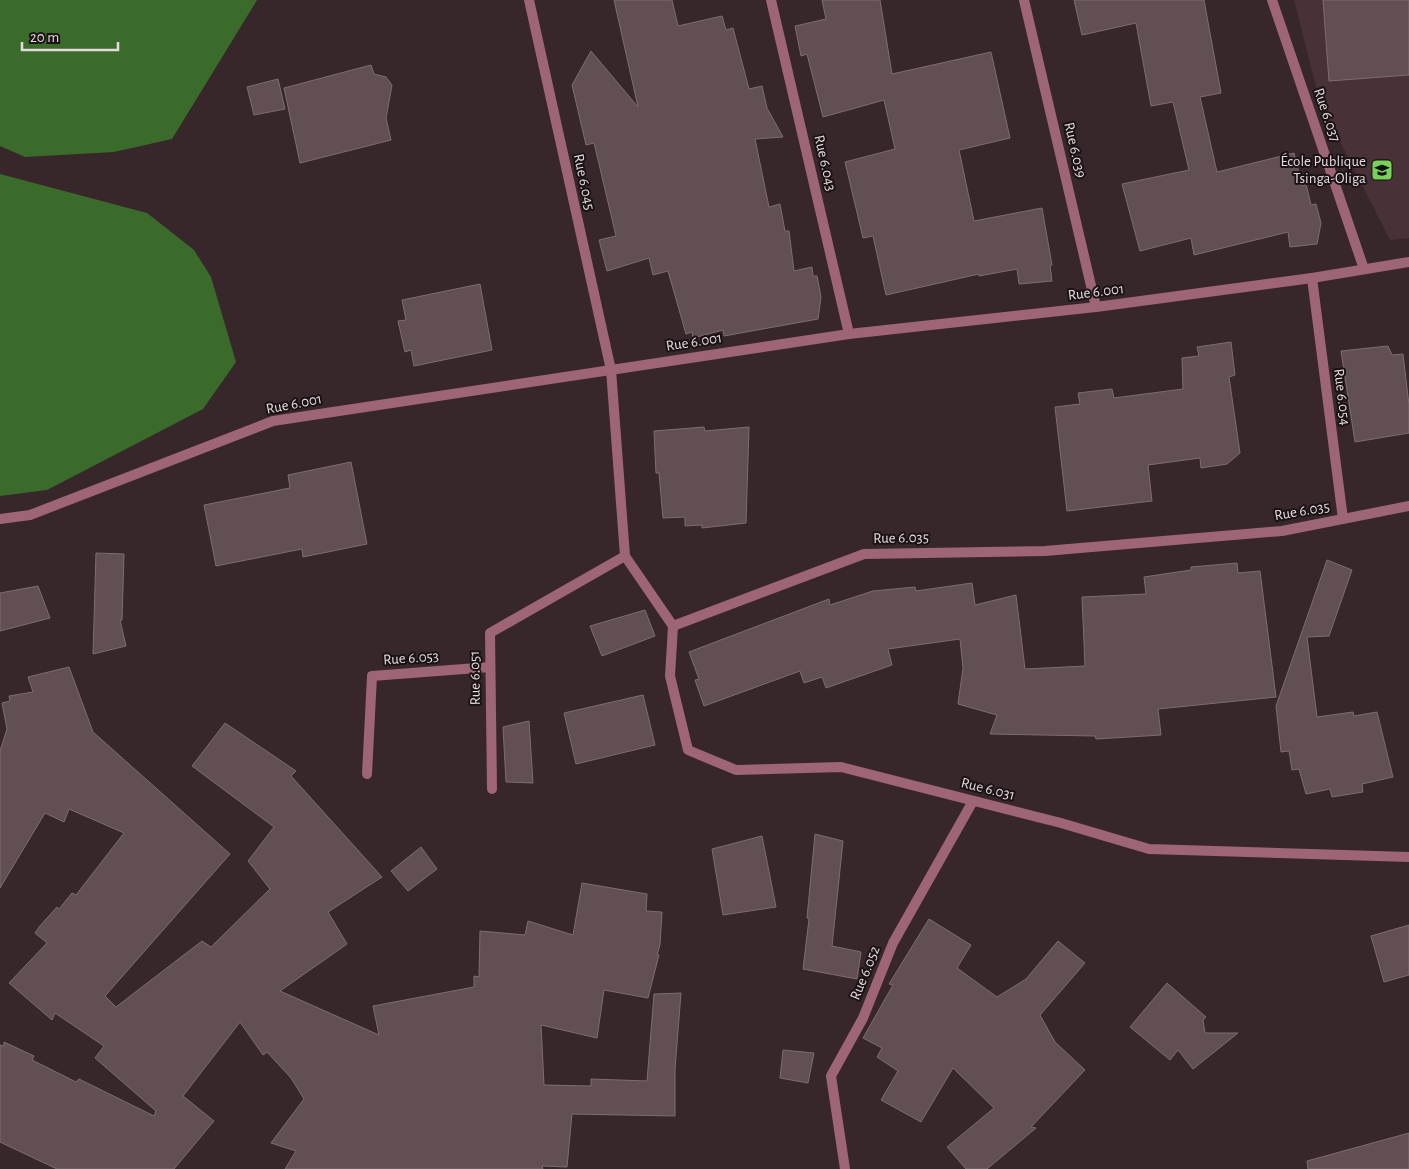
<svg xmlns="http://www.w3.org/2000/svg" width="1409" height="1169" viewBox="0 0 1409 1169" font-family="'Alegreya Sans',sans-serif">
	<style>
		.built { fill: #483238 }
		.forest { fill: #3b6b2b }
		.building { fill: #614f53; stroke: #7f6c70 }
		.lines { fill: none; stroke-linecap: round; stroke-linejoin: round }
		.minor { stroke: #9e6574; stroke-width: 10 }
		.tertiary { stroke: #9e6574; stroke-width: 10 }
		.labels { text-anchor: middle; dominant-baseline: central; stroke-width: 4; stroke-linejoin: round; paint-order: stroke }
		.street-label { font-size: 15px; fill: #e4dadc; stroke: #1a1214 }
		.poi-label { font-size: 15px; fill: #e4dadc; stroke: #1a1214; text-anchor: end }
	</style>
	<rect width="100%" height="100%" fill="#37272b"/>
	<polygon class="built" points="1294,0 1409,0 1409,238 1390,240 1320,102"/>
	<g class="forest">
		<polygon points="0,0 257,0 172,139 114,152 25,157 0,146"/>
		<polygon points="0,174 147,213 194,250 211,277 236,362 203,409 47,490 0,496"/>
	</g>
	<g class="building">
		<polygon points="614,0 672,0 678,26 722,16 726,30 733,28 749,89 762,86 767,108 783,137 755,139 769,207 780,204 785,231 789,231 794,271 812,267 813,276 817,276 821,297 818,319 724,336 723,330 693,338 692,332 686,334 668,271 653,275 649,258 607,271 599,240 616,236 594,143 586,145 572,85 591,51 638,107"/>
		<polygon points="822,0 880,0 892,74 991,52 1010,138 959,150 974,221 1042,208 1052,265 1050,266 1052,281 1019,284 1017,269 979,276 979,274 886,295 873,236 863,238 845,162 895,149 884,100 823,117 807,54 801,56 795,26 826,19"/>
		<polygon points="1074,0 1204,0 1221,93 1200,97 1217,172 1294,153 1302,186 1306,184 1311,205 1316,204 1321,223 1317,244 1290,247 1288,232 1194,255 1191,238 1140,251 1122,184 1189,170 1173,102 1151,106 1136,23 1082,35"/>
		<polygon points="1323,0 1409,0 1409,75 1329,81"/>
		<polygon points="371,65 374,74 386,77 392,85 386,118 391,140 300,163 284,88"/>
		<polygon points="278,79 285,109 254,115 247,87"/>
		<polygon points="480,284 492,350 414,366 411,350 405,352 398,321 406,320 402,300"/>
		<polygon points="1231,342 1235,375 1229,377 1240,453 1227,464 1201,468 1200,458 1148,465 1152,501 1067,511 1055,407 1080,404 1078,393 1112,389 1114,398 1183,389 1182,358 1199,356 1197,347"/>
		<polygon points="1388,346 1392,355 1403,354 1409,405 1409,433 1355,442 1341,351"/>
		<polygon points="704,427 705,431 749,427 746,523 702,528 702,525 685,526 685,517 663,518 659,473 656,473 654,431"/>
		<polygon points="351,462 367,544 303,557 302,549 216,566 204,505 290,488 288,475"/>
		<polygon points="96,553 124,554 122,620 120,620 126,646 93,654"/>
		<polygon points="1327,560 1352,570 1329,636 1307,637 1317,717 1353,712 1354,716 1377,712 1393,777 1362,784 1363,792 1332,797 1330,789 1306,794 1299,769 1292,770 1289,751 1281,752 1276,706"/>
		<polygon points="1237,563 1238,573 1260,571 1276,697 1158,709 1161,735 1096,739 1095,736 990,734 997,715 958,704 963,668 960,639 888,649 892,665 826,688 822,677 804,683 800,671 704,706 695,680 699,679 689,652 829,599 830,605 873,591 915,587 916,591 972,583 975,605 1016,595 1025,669 1085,666 1082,597 1146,594 1144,577 1191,570 1191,567"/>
		<polygon points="38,586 50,618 0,631 0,593"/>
		<polygon points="645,610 655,636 602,656 590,626"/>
		<polygon points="69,667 93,732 230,854 105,996 116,1007 202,941 211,947 270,889 248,861 274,827 192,766 225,723 296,771 291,776 382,877 328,912 347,944 280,991 379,1035 373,1006 474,987 474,976 479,977 480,931 525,935 528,921 573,935 582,883 647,894 646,911 662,912 660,945 657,955 659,955 648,998 604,990 597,1038 541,1025 544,1085 591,1086 591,1079 647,1081 654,994 681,993 675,1069 675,1116 572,1114 567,1167 542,1166 543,1169 285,1169 296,1151 271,1143 304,1099 291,1078 267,1052 263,1055 240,1022 183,1096 214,1121 174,1169 57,1169 0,1142 0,1045 4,1046 4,1042 34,1056 32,1060 76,1082 79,1079 154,1116 156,1111 95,1058 104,1046 55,1013 52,1020 9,983 47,943 35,933 39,927 57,907 59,909 72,893 76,895 124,833 69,809 64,822 45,813 0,888 0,751 7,729 2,703 10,701 9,696 33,692 28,677"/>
		<polygon points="643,695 655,745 576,764 564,713"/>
		<polygon points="529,721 533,783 506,782 503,727"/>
		<polygon points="815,834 843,841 832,946 861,952 857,979 803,969 809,919 807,918"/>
		<polygon points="762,836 776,907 723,915 712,849"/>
		<polygon points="421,847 437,869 408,891 391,871"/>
		<polygon points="929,919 971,945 957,968 997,997 1026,979 1058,941 1085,963 1040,1015 1055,1042 1085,1070 1031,1127 1036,1128 987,1169 966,1169 947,1147 994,1108 953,1068 921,1122 881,1100 898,1071 877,1057 882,1048 863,1038 893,985 889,984"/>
		<polygon points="1409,925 1409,975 1384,982 1371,936"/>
		<polygon points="1167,983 1206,1017 1203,1020 1205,1033 1238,1033 1193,1069 1178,1050 1170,1060 1130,1027"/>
		<polygon points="783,1050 814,1053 808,1083 780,1078"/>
		<polygon points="1409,1133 1409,1169 1308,1169 1307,1161"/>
	</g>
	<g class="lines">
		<g class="minor">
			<polyline points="529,0 611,370 625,556 673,626 864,554 1045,551 1282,531 1409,506"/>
			<polyline points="771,0 849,334"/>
			<polyline points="1024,0 1096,307"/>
			<polyline points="1272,0 1364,269"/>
			<polyline points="1312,278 1343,519"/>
			<polyline points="673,626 670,676 688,750 736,770 841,767 1061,823 1149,849 1409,857"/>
			<polyline points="367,774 372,676 490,667"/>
			<polyline points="492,789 490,633 625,556"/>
			<polyline points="845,1169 831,1076 863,1018 893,943 973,801"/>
		</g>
		<polyline class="tertiary" points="0,519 30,515 273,421 849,334 1096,307 1312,278 1409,262"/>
	</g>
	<defs>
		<g id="school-square" transform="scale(1.125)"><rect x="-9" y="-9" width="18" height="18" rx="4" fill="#77d259" stroke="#1a1214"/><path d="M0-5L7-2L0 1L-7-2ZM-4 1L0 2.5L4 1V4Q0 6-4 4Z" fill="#111"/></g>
	</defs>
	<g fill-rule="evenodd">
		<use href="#school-square" x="1382" y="170"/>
	</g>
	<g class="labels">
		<g class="street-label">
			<text transform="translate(1327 115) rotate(71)">Rue 6.037</text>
			<text transform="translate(1075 150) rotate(77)">Rue 6.039</text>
			<text transform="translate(825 163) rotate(77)">Rue 6.043</text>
			<text transform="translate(584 182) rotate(78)">Rue 6.045</text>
			<text transform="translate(1096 292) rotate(-7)">Rue 6.001</text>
			<text transform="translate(694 342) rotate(-9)">Rue 6.001</text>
			<text transform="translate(1342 397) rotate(83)">Rue 6.054</text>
			<text transform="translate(294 404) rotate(-11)">Rue 6.001</text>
			<text transform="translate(1302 511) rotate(-10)">Rue 6.035</text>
			<text transform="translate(901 538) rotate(-1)">Rue 6.035</text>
			<text transform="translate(411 658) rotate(-4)">Rue 6.053</text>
			<text transform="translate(475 678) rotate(-91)">Rue 6.051</text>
			<text transform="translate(988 789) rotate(14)">Rue 6.031</text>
			<text transform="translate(865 973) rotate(-68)">Rue 6.052</text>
		</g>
		<g class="poi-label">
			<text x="1366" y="161">École Publique<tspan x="1366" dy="17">Tsinga-Oliga</tspan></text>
		</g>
	</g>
	<path d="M22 42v8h96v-8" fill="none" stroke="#e4dadc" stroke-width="2.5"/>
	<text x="30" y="42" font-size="15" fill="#e4dadc" stroke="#1a1214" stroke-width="4" paint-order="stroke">20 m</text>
</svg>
